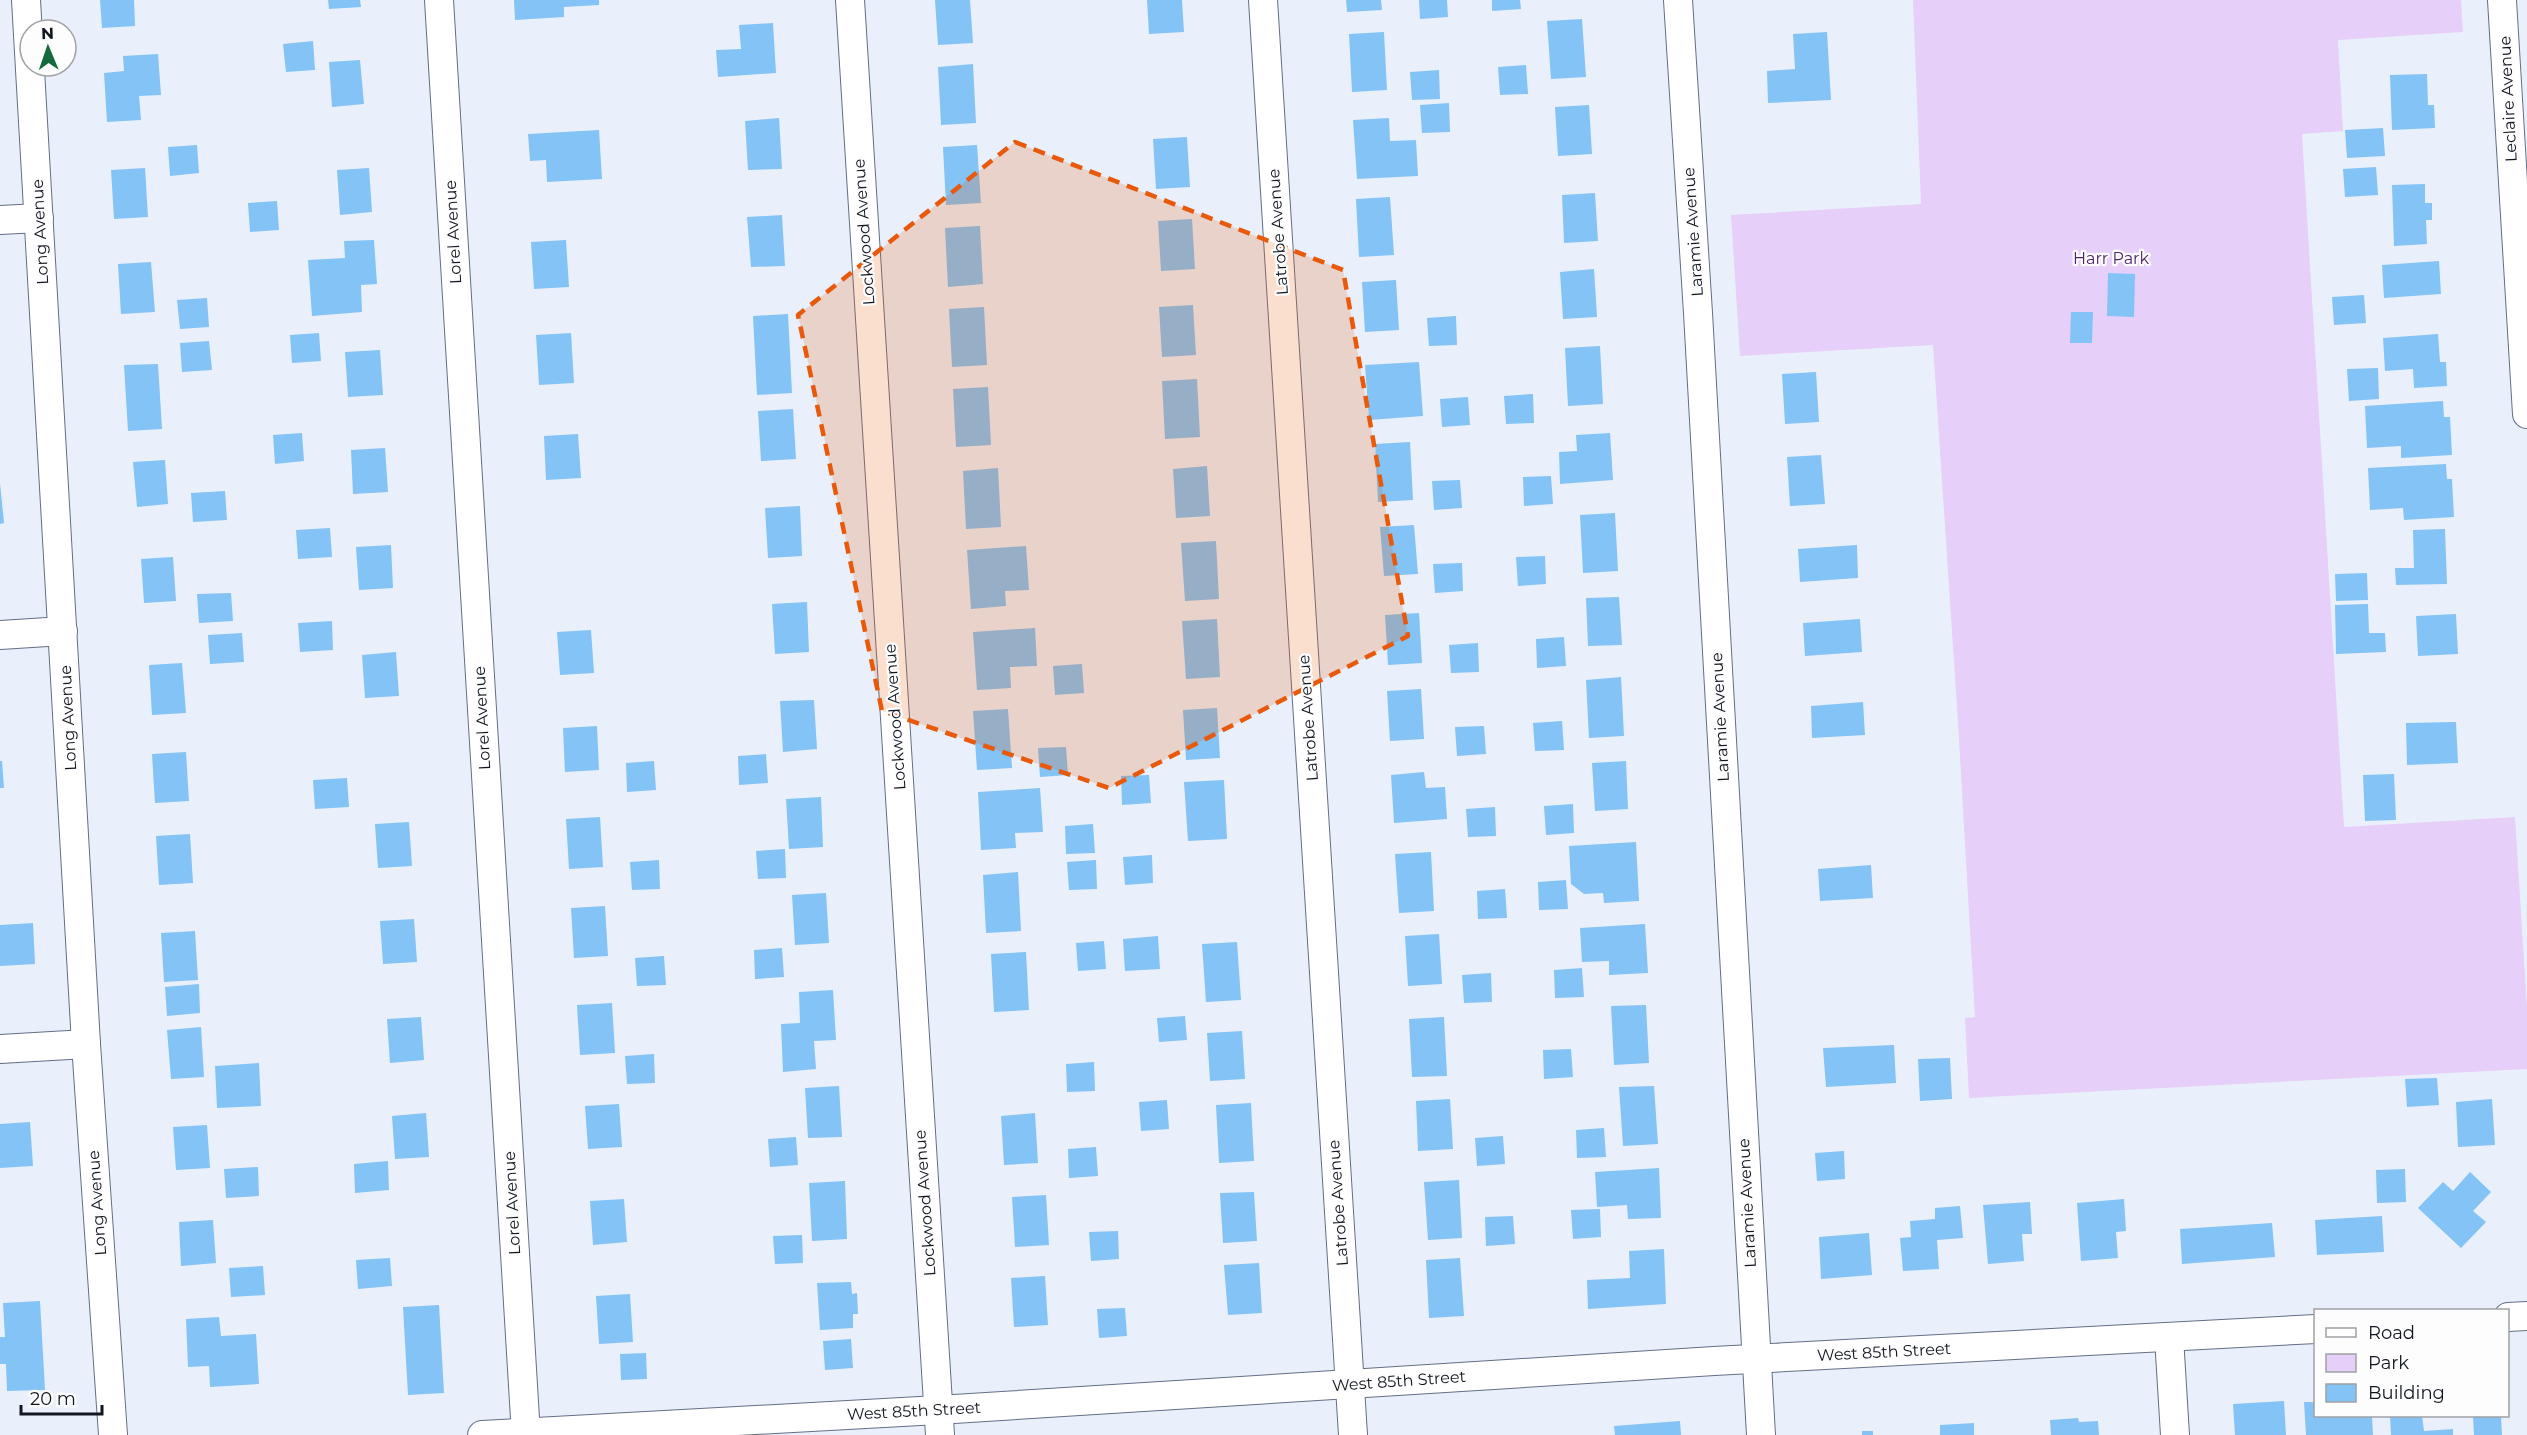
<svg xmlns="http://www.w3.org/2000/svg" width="2527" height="1435" viewBox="0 0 2527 1435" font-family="Montserrat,sans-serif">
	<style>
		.green { fill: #e6cff8 }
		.building { fill: #83c3f5 }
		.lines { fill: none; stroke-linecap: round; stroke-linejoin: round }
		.street-casing { stroke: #636e86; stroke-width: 30 }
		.street { stroke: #fff; stroke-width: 28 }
		.marked { fill: #e8590c; fill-opacity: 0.2; stroke: #e8590c; stroke-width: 4.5; stroke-dasharray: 12 8; stroke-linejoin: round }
		.labels { text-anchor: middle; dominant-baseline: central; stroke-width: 4.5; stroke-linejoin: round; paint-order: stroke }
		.street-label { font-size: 16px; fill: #121620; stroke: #fdfdfd }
		.park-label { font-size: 16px; fill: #50226c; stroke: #fdfdfd }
	</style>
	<rect width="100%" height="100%" fill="#eaf0fb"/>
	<polygon class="green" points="1913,0 2461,0 2463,32 2338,40 2343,131 2302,134 2344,827 2515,817 2527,1009 2527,1069 1969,1098 1965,1018 1975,1017 1958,722 1933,345 1740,356 1731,215 1921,204"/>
	<g class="building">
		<polygon points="100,0 134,0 135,26 102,28"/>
		<polygon points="328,0 360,0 361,7 329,9"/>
		<polygon points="514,0 599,0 599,5 564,7 564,17 515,20"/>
		<polygon points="935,0 970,0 973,43 938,45"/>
		<polygon points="1147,0 1182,0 1184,32 1149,34"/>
		<polygon points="1346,0 1381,0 1382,10 1347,12"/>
		<polygon points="1419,0 1447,0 1448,17 1420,19"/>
		<polygon points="1492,0 1520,0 1521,9 1492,11"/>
		<polygon points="1582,19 1586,77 1551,79 1547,21"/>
		<polygon points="773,23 776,73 718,77 716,50 741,49 739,25"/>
		<polygon points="1384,32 1387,90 1352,92 1349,34"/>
		<polygon points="1827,32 1831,100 1768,103 1767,71 1795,69 1793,34"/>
		<polygon points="313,41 315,70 286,72 283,44"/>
		<polygon points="158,54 161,95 139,96 141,120 107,122 104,73 124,71 123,56"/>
		<polygon points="360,60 364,104 332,107 329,62"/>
		<polygon points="973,64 976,123 941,125 938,67"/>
		<polygon points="1526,65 1528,94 1500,95 1498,67"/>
		<polygon points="1439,70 1440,99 1412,100 1410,72"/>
		<polygon points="2427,74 2428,105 2434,105 2435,128 2392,130 2390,75"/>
		<polygon points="1449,103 1450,132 1422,133 1420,105"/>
		<polygon points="1589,105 1592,154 1558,156 1555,107"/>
		<polygon points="779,118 782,169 748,170 745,121"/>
		<polygon points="1389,118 1390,141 1416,140 1418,176 1357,179 1353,120"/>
		<polygon points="2383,128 2385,156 2347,158 2345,130"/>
		<polygon points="599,130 602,179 547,182 546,160 530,161 528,134"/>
		<polygon points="1187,137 1190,187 1156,189 1153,139"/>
		<polygon points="197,145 199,173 170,176 168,147"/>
		<polygon points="977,145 981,203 946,205 943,147"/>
		<polygon points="2376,167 2378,195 2345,197 2343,169"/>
		<polygon points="145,168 148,217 114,219 111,170"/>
		<polygon points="369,168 372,212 340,215 337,170"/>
		<polygon points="2425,184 2425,203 2432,203 2432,220 2426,220 2427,244 2394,246 2392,185"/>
		<polygon points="1595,193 1598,241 1564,243 1562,195"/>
		<polygon points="1390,197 1394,255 1359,257 1356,199"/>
		<polygon points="277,201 279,230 250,232 248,203"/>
		<polygon points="782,215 785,266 751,267 747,217"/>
		<polygon points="1192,219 1195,269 1161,271 1158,221"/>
		<polygon points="980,226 983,284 948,287 945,228"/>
		<polygon points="374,240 377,284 361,285 362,312 312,316 308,260 345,258 344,241"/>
		<polygon points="566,240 569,287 534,289 531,242"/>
		<polygon points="2439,261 2441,294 2384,298 2382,265"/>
		<polygon points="151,262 155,312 121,314 118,264"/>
		<polygon points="1594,269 1597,317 1563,319 1560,272"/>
		<polygon points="2108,273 2135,274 2134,317 2107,316"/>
		<polygon points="1396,280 1399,330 1365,332 1362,282"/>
		<polygon points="2364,295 2366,323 2334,325 2332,297"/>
		<polygon points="207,298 209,327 180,329 177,300"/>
		<polygon points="1193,305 1196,355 1162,357 1159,307"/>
		<polygon points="984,307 987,365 952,367 949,309"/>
		<polygon points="2071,312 2093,312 2092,343 2070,343"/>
		<polygon points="788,314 792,393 757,395 753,316"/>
		<polygon points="1456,316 1457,345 1429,346 1427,318"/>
		<polygon points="319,333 321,361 292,363 290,335"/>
		<polygon points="571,333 574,383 539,385 536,335"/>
		<polygon points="2438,334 2440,362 2446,362 2447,386 2414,388 2413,369 2385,371 2383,338"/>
		<polygon points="209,341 212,370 182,372 180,343"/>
		<polygon points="1600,346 1603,404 1568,406 1565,348"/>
		<polygon points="380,350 383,395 348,397 345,352"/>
		<polygon points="1419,362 1423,416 1369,420 1365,365"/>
		<polygon points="158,364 162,429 128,431 124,365"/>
		<polygon points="2378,368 2379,399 2349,401 2347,369"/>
		<polygon points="1816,372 1819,422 1785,424 1782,374"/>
		<polygon points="1197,379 1200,437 1165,439 1162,381"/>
		<polygon points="988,387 991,445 956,447 953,389"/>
		<polygon points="1533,394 1534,423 1506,424 1504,396"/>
		<polygon points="1468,397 1470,425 1442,427 1440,399"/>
		<polygon points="2443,401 2444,417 2450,417 2452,455 2401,458 2401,446 2367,448 2365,406"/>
		<polygon points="793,409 796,459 761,461 758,411"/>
		<polygon points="302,433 304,461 275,464 273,435"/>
		<polygon points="1610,433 1613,480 1560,484 1559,452 1577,451 1576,435"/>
		<polygon points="578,434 581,478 546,480 544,436"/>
		<polygon points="1410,442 1413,500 1378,502 1375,444"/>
		<polygon points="385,448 388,492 353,494 351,450"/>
		<polygon points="1821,455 1825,504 1790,506 1787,457"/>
		<polygon points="165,460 168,504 137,507 133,462"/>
		<polygon points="2446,464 2447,479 2452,479 2454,517 2404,520 2403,508 2370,510 2368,468"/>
		<polygon points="1207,466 1210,516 1176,518 1173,469"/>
		<polygon points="998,468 1001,527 966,529 963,471"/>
		<polygon points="1551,476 1553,504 1524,506 1523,477"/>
		<polygon points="1460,480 1462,508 1434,510 1432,481"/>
		<polygon points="0,483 4,523 0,524"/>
		<polygon points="225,491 227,520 193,522 191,493"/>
		<polygon points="800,506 802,556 768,558 765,508"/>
		<polygon points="1615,513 1618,571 1583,573 1580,515"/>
		<polygon points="1414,525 1418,574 1384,576 1380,527"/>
		<polygon points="330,528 332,557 298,559 296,530"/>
		<polygon points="2445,529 2447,584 2396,585 2395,568 2414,568 2413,530"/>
		<polygon points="1216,541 1219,599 1185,601 1181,543"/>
		<polygon points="391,545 393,588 359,590 356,547"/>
		<polygon points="1857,545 1858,578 1800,582 1798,549"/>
		<polygon points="1026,546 1029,590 1005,591 1006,606 971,609 967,550"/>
		<polygon points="1545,556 1546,584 1518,586 1516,557"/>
		<polygon points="173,557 176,601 144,603 141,559"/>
		<polygon points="1462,563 1463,591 1435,593 1433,564"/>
		<polygon points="2367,573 2368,600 2336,601 2335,574"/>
		<polygon points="231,593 233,621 199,623 197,594"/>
		<polygon points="1619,597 1622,645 1588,646 1586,598"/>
		<polygon points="807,602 809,652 775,654 772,604"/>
		<polygon points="2368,604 2369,633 2385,633 2386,652 2336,654 2335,605"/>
		<polygon points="1419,613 1422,663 1388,665 1385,615"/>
		<polygon points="2456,614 2458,654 2418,656 2416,616"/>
		<polygon points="1217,619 1220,677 1186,679 1182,621"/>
		<polygon points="1860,619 1862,652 1805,656 1803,623"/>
		<polygon points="332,621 333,650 300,652 298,623"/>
		<polygon points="1035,628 1037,666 1010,667 1011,688 977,690 973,632"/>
		<polygon points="591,630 594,673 560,675 557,632"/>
		<polygon points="242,633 244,662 210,664 208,635"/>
		<polygon points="1564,637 1566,666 1537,668 1536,639"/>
		<polygon points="1478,643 1479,672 1451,673 1449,645"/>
		<polygon points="396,652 399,696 365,698 362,655"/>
		<polygon points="182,663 186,713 152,715 149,665"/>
		<polygon points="1082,664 1084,693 1055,695 1053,666"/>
		<polygon points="1621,677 1624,736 1589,738 1586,680"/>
		<polygon points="1421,689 1424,739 1390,741 1387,691"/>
		<polygon points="814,700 817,749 783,752 780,701"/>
		<polygon points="1863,702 1865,735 1812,738 1811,706"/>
		<polygon points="1217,708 1220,758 1186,760 1183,710"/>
		<polygon points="1008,709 1012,768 977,770 973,711"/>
		<polygon points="1562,721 1564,750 1535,751 1533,723"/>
		<polygon points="2456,722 2458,763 2407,765 2406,723"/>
		<polygon points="597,726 599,770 565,772 563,728"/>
		<polygon points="1484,726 1486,754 1457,756 1455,727"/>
		<polygon points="1066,747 1068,775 1040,777 1038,748"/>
		<polygon points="186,752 189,801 155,803 152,754"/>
		<polygon points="766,754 768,783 739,785 738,756"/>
		<polygon points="0,761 2,761 4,788 0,788"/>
		<polygon points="654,761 656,790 627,792 626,763"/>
		<polygon points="1626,761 1628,809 1595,811 1592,763"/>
		<polygon points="1424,772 1426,788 1445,787 1447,819 1394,823 1391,775"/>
		<polygon points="2394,774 2396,820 2365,821 2363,775"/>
		<polygon points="1149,775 1151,803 1122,805 1121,776"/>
		<polygon points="347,778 349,807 315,809 313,780"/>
		<polygon points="1224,780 1227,839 1188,841 1184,782"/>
		<polygon points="1040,788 1043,832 1015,833 1016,848 981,850 978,792"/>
		<polygon points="821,797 823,847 789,849 786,799"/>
		<polygon points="1573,804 1574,833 1546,835 1544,806"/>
		<polygon points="1495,807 1496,836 1468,837 1466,809"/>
		<polygon points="600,817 603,867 569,869 566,819"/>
		<polygon points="409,822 412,866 378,868 375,824"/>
		<polygon points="1093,824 1095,853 1066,854 1065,826"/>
		<polygon points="190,834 193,883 159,885 156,836"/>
		<polygon points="1636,842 1639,901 1604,903 1603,893 1584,894 1571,884 1569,846"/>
		<polygon points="785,849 786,878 758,879 756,851"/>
		<polygon points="1431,852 1434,911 1399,913 1395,854"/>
		<polygon points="1152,855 1153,883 1125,885 1123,857"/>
		<polygon points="659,860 660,889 632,890 630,862"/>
		<polygon points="1096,860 1097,889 1069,890 1067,862"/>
		<polygon points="1871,865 1873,898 1820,901 1818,869"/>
		<polygon points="1018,872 1021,931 986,933 983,875"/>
		<polygon points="1566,880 1568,909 1539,910 1538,882"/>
		<polygon points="1505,889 1507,918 1478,919 1477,891"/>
		<polygon points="826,893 829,943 795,945 792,895"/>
		<polygon points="605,906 608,956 574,958 571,908"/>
		<polygon points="414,919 417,962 383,964 380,921"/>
		<polygon points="33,923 35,964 0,966 0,925"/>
		<polygon points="1645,924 1648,973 1609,975 1609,961 1582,962 1580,928"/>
		<polygon points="195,931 198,980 164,982 161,933"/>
		<polygon points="1439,934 1442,984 1408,986 1405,936"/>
		<polygon points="1158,936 1160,969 1125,971 1123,939"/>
		<polygon points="1104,941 1106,969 1078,971 1076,943"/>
		<polygon points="1237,942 1241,1000 1206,1002 1202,944"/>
		<polygon points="782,948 784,977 755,979 754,950"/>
		<polygon points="1026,952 1029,1010 994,1012 991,954"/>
		<polygon points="664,956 666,985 637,986 635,958"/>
		<polygon points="1582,968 1584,997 1555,998 1554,970"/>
		<polygon points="1491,973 1492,1002 1464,1003 1462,975"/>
		<polygon points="199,984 200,1013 167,1016 165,987"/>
		<polygon points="833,990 836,1040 814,1041 816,1069 783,1072 781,1024 800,1023 799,992"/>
		<polygon points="612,1003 615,1053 580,1055 577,1005"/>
		<polygon points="1646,1005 1649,1063 1614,1065 1611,1006"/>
		<polygon points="1185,1016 1187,1040 1159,1042 1157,1018"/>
		<polygon points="421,1017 424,1060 390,1063 387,1019"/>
		<polygon points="1444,1017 1447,1076 1412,1077 1409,1019"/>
		<polygon points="201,1027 204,1077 171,1079 167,1030"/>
		<polygon points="1242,1031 1245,1079 1210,1081 1207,1033"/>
		<polygon points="1894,1045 1896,1083 1826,1087 1823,1048"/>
		<polygon points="1571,1049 1573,1077 1544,1079 1543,1050"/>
		<polygon points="654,1054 655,1083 627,1084 625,1056"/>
		<polygon points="1950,1058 1952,1099 1920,1101 1918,1059"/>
		<polygon points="1094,1062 1095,1091 1067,1092 1066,1064"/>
		<polygon points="259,1063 261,1106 217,1108 215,1066"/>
		<polygon points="2437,1078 2439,1105 2407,1107 2405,1079"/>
		<polygon points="839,1086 842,1137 808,1138 805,1088"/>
		<polygon points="1654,1086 1658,1144 1623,1146 1619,1087"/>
		<polygon points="1450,1099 1453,1149 1418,1151 1416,1101"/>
		<polygon points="2492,1099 2495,1145 2458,1147 2456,1102"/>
		<polygon points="1167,1100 1169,1129 1141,1131 1139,1102"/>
		<polygon points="1251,1103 1254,1161 1219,1163 1216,1105"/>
		<polygon points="619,1104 622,1147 588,1149 585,1106"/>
		<polygon points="426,1113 429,1157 395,1159 392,1116"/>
		<polygon points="1035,1113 1038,1163 1004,1165 1001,1116"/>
		<polygon points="30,1122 33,1166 0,1168 0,1124"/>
		<polygon points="207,1125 210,1168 176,1170 173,1127"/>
		<polygon points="1604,1128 1606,1157 1577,1158 1576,1130"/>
		<polygon points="1503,1136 1505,1164 1477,1166 1475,1138"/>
		<polygon points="796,1137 798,1165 770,1167 768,1139"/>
		<polygon points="1096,1147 1098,1176 1069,1178 1068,1149"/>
		<polygon points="1844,1151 1845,1179 1817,1181 1815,1153"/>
		<polygon points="388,1161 389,1190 355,1193 354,1164"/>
		<polygon points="258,1167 259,1196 226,1198 224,1169"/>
		<polygon points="1659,1168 1661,1218 1628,1219 1627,1205 1597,1207 1595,1172"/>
		<polygon points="2405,1169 2406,1202 2377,1203 2376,1170"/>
		<polygon points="2470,1172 2491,1192 2473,1211 2486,1222 2461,1248 2418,1208 2443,1182 2453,1191"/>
		<polygon points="1459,1180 1462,1238 1428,1240 1424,1182"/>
		<polygon points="845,1181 847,1239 812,1241 809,1183"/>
		<polygon points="1254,1192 1257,1241 1223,1243 1220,1193"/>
		<polygon points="1046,1195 1049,1245 1015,1247 1012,1197"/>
		<polygon points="624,1199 627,1242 593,1245 590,1201"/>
		<polygon points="2124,1199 2126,1231 2116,1232 2118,1258 2081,1261 2077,1203"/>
		<polygon points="2030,1202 2032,1234 2022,1234 2024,1261 1988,1264 1983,1205"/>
		<polygon points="1960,1206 1963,1238 1937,1240 1939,1269 1903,1271 1900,1238 1911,1237 1910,1221 1935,1219 1935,1208"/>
		<polygon points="1600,1209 1601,1237 1573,1239 1571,1210"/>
		<polygon points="1513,1216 1515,1244 1486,1246 1485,1217"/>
		<polygon points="2382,1216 2384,1252 2317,1255 2315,1220"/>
		<polygon points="213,1220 216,1263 181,1266 179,1222"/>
		<polygon points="2272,1223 2275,1257 2182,1264 2180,1229"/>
		<polygon points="1118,1231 1119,1259 1091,1261 1089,1232"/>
		<polygon points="1869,1233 1872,1275 1821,1279 1819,1237"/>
		<polygon points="802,1235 803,1263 775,1264 773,1236"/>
		<polygon points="1664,1249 1666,1304 1588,1309 1587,1280 1630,1278 1629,1251"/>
		<polygon points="390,1258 392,1286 358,1289 356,1260"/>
		<polygon points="1460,1258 1464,1316 1429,1318 1426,1260"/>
		<polygon points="1259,1263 1262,1313 1228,1315 1224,1265"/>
		<polygon points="263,1266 265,1295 231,1297 229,1268"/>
		<polygon points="1045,1276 1048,1325 1014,1327 1011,1278"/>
		<polygon points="851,1282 852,1294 857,1293 858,1314 853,1314 853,1328 820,1330 817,1283"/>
		<polygon points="630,1294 633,1342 599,1344 596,1296"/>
		<polygon points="40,1301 45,1390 7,1391 6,1364 0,1364 0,1337 5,1337 3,1303"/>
		<polygon points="439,1305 444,1393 408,1395 403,1307"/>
		<polygon points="1125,1308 1127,1336 1099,1338 1097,1309"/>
		<polygon points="219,1317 221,1336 256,1334 259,1384 210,1387 209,1366 188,1367 186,1319"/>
		<polygon points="851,1339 853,1368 825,1370 823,1341"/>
		<polygon points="646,1353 647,1379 621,1380 620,1354"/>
		<polygon points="2284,1401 2286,1435 2235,1435 2233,1404"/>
		<polygon points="2304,1402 2316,1402 2316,1416 2372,1416 2373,1435 2306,1435"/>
		<polygon points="2390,1416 2422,1416 2424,1431 2453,1429 2453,1435 2391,1435"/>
		<polygon points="2473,1416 2501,1416 2502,1435 2474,1435"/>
		<polygon points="2078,1418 2079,1422 2098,1421 2099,1435 2051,1435 2050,1420"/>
		<polygon points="1680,1421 1681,1435 1615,1435 1614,1426"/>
		<polygon points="1974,1423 1974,1435 1940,1435 1940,1425"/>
		<rect x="1862" y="1431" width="11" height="4"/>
	</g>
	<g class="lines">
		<g class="street-casing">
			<g id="street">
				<polyline points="26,0 86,1044 113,1435"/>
				<polyline points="439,0 526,1435"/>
				<polyline points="850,0 940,1435"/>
				<polyline points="1263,0 1353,1435"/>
				<polyline points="1678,0 1698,313 1761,1435"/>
				<polyline points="2502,0 2527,414"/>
				<polyline points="0,220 39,218"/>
				<polyline points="0,635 63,631"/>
				<polyline points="0,1049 86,1044"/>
				<polyline points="2508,1317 2527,1316"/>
				<polyline points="2169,1337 2175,1435"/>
				<polyline points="482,1435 938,1410 1714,1361 2316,1329"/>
			</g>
		</g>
		<use href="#street" class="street"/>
	</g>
	<path class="marked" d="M 1015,142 L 1343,270 L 1408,636 L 1109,788 L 882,711 L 798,315 Z"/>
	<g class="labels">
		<g class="street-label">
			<text transform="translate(2508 99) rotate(-93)">Leclaire Avenue</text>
			<text transform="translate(40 232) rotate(-93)">Long Avenue</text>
			<text transform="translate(453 232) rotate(-93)">Lorel Avenue</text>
			<text transform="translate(864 232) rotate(-94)">Lockwood Avenue</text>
			<text transform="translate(1278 232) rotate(-94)">Latrobe Avenue</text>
			<text transform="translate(1693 232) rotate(-94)">Laramie Avenue</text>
			<text transform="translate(895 717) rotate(-94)">Lockwood Avenue</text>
			<text transform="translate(1720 717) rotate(-93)">Laramie Avenue</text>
			<text transform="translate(68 718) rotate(-93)">Long Avenue</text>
			<text transform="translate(482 718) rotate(-93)">Lorel Avenue</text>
			<text transform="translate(1308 718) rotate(-94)">Latrobe Avenue</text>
			<text transform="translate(97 1203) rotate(-94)">Long Avenue</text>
			<text transform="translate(512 1203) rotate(-93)">Lorel Avenue</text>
			<text transform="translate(925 1203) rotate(-94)">Lockwood Avenue</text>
			<text transform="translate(1338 1203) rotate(-94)">Latrobe Avenue</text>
			<text transform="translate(1747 1203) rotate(-93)">Laramie Avenue</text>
			<text transform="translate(1884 1352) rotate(-3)">West 85th Street</text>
			<text transform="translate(1399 1381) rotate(-4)">West 85th Street</text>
			<text transform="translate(914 1411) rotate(-3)">West 85th Street</text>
		</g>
		<g class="park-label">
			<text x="2111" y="258">Harr Park</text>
		</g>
	</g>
	<rect x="2314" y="1309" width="195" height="108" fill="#fdfdfd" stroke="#9fa1a5" stroke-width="1.5"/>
	<rect x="2326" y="1328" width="30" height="9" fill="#ffffff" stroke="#9fa1a5" stroke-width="1.5"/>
	<text x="2368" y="1339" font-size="18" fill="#121620">Road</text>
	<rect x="2326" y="1354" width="30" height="18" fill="#e6cff8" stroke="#9fa1a5" stroke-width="1.5"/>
	<text x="2368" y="1369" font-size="18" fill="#121620">Park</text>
	<rect x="2326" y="1384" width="30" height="18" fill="#83c3f5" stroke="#9fa1a5" stroke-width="1.5"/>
	<text x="2368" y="1399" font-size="18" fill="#121620">Building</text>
	<g transform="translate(48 48) rotate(358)"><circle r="28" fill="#fdfdfd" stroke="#9fa1a5" stroke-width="1.5"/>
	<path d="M0-4.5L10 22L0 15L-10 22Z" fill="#156a3c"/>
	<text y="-9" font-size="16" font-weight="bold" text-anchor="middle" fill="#121620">N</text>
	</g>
	<path d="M21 1405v9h81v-9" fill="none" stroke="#121620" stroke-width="3"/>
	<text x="30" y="1405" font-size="18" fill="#121620" stroke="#fdfdfd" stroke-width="4.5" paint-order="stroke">20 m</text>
</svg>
